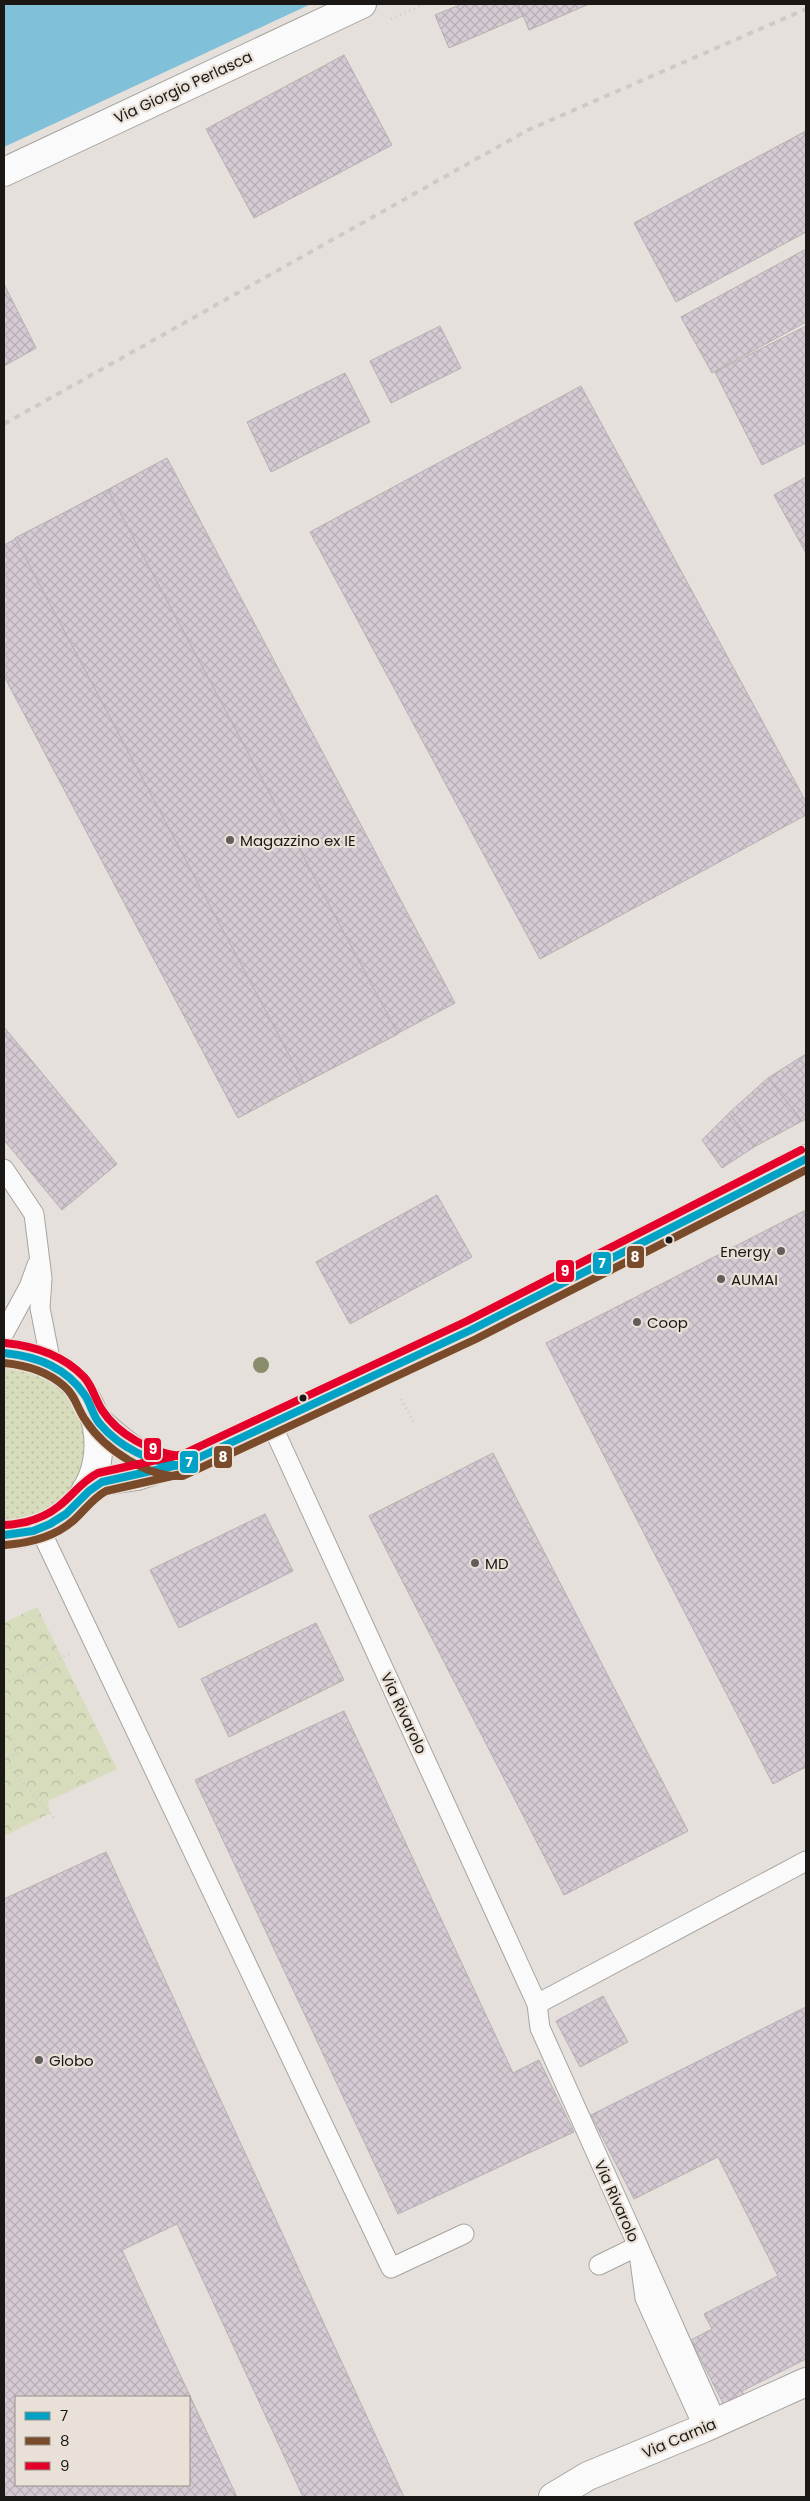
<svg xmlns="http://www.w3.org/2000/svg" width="810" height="2501" viewBox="0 0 810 2501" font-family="Poppins,sans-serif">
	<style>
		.grass { fill: url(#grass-dots) }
		.park { fill: url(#park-crowns) }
		.water { fill: #80c0d8 }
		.building { fill: url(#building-cross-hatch); stroke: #b4b1b0; fill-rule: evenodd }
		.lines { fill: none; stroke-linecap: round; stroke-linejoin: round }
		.lane-casing { stroke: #a7a4a0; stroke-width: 21 }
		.street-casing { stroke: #a7a4a0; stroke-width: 30 }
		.secondary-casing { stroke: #a7a4a0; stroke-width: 30 }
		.primary-casing { stroke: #a7a4a0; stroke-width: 30 }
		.path { stroke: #cdcccb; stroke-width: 3; stroke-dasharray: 1 4; stroke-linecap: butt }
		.lane { stroke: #fbfafa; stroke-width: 19 }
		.street { stroke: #fbfafa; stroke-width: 28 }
		.secondary { stroke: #fbfafa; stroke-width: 28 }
		.primary { stroke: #fbfafa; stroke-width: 28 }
		.rail { stroke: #cccbc9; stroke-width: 4; stroke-dasharray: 6 6; stroke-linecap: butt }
		.bus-1-casing { stroke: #e9e0d7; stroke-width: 11 }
		.bus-2-casing { stroke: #e9e0d7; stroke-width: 11 }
		.bus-3-casing { stroke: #e9e0d7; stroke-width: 11 }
		.bus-1 { stroke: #01a2c5; stroke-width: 8 }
		.bus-2 { stroke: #7a4b2a; stroke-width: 8 }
		.bus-3 { stroke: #e4002b; stroke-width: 8 }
		.tree { fill: #8a8d6b }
		.poi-dot { fill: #615d5a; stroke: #e9e0d7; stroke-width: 2 }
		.bus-dot { fill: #1a1714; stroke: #e9e0d7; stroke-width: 2 }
		.labels { text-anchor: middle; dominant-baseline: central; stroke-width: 4.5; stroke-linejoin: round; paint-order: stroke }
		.street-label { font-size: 15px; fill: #1a1714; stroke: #e9e0d7 }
		.poi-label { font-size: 15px; fill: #1a1714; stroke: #e9e0d7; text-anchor: start }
		.line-badge { stroke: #e9e0d7; stroke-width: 2 }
		.badge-label { font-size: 14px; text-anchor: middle; font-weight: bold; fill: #fff }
	</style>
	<defs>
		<pattern id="grass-dots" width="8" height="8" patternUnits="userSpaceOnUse" patternTransform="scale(1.25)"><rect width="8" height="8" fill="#d7dcbc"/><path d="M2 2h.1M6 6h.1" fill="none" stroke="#b8bca1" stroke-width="1.8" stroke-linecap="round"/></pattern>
		<pattern id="park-crowns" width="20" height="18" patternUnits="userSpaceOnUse" patternTransform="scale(1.25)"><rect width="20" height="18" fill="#d7dcbc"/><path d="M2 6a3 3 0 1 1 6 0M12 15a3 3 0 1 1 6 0" fill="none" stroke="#b8bca1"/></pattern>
		<pattern id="building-cross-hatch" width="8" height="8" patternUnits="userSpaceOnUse" patternTransform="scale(1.25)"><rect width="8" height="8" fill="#d6cbd4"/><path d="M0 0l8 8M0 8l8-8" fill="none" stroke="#b7aeb5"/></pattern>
	</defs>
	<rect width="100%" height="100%" fill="#e5e0db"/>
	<polygon class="grass" points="4,1362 29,1364 78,1403 89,1444 78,1485 48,1515 4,1525"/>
	<polygon class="park" points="37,1607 117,1769 48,1801 50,1813 4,1836 4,1623"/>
	<polygon class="water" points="4,4 311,4 4,147"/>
	<g class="building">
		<polygon points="462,4 518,4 523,16 449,48 435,15"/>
		<polygon points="518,4 589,4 529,30"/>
		<polygon points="344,55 392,145 254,218 206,129"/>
		<polygon points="806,131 806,232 676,302 634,223"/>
		<polygon points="806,249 806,322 712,373 681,317"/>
		<polygon points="4,284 36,348 4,366"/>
		<polygon points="440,326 461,368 391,403 370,361"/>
		<polygon points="806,326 806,443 762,465 715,372"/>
		<polygon points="345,373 370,422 271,472 247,422"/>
		<polygon points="581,386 806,802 806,815 540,959 310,532"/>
		<polygon points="167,458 455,1003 238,1118 4,676 4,545"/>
		<polygon points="806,477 806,553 774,495"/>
		<polygon points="108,490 398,1034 304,1083 15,538"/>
		<polygon points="4,1027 117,1164 62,1210 4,1140"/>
		<polygon points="806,1054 806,1119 802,1121 768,1078"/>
		<polygon points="768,1078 802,1121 754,1147 729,1113"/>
		<polygon points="729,1113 754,1147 722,1168 702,1140"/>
		<polygon points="437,1195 472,1257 350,1324 316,1262"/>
		<polygon points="806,1210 806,1767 773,1784 546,1343"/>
		<polygon points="493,1453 688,1831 564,1895 369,1516"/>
		<polygon points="265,1514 293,1571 179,1628 150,1570"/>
		<polygon points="316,1623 344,1680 229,1737 201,1679"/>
		<polygon points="344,1711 513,2073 539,2060 574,2132 398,2214 195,1780"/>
		<path d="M 106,1852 L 404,2497 L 303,2497 L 177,2224 L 122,2250 L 237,2497 L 4,2497 L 4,1899 ZM 16,2397 L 189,2397 L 189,2485 L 16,2485 Z"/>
		<polygon points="603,1996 628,2042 580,2067 556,2021"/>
		<polygon points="806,2007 806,2359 742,2391 745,2397 725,2407 691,2340 712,2329 704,2314 778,2276 718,2157 634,2199 591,2115"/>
	</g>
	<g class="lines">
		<g class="lane-casing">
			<g id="lane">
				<polyline points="4,1169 34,1214 42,1278 40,1308 51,1364"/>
				<polyline points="4,1333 29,1287 37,1265"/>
				<polyline points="271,1423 537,2004 540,2028 638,2246 645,2298 704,2428"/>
				<polyline points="40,1529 391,2268 464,2234"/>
				<polyline points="537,2004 806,1861"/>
				<polyline points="599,2265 638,2246 711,2410"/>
			</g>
		</g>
		<g class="street-casing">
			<polyline id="street" points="553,2497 588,2476 704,2428 806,2382"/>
		</g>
		<g class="secondary-casing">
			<g id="secondary">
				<path d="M 4,1353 C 130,1360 130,1529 4,1535"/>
				<path d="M 94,1417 C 118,1440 146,1465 181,1466 L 471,1330 L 806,1159"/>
				<polyline points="86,1490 104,1481 137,1476 169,1465"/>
			</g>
		</g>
		<g class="primary-casing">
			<polyline id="primary" points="4,172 362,4"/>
		</g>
		<g class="path">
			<polyline points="391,19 424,4"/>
			<polyline points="401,1399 414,1423"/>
			<polyline points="4,1683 70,1654"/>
			<polyline points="4,1721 18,1753 4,1759"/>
			<polyline points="4,1760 55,1819"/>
		</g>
		<use href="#lane" class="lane"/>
		<use href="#street" class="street"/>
		<use href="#secondary" class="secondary"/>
		<use href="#primary" class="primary"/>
		<polyline class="rail" points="4,424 528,130 806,9"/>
		<g class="bus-1-casing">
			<g id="bus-1">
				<path d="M 4,1353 C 35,1356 65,1366 84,1394 C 91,1403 92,1415 100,1424 C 120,1448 151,1462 181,1466 L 471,1330 L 806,1159"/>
				<polyline points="4,1535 33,1531 50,1524 66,1514 89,1491 102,1482 187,1463"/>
			</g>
		</g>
		<g class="bus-2-casing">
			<g id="bus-2">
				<path d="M 4,1363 C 25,1365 47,1371 64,1386 C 76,1396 77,1409 86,1421 C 105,1450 148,1478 183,1476 L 476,1339 L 806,1170"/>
				<path d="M 5,1545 C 30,1543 55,1537 74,1520 C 85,1510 93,1498 106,1491 L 190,1472"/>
			</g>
		</g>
		<g class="bus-3-casing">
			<g id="bus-3">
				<path d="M 5,1343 C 35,1346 63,1355 84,1377 C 93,1387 95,1399 102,1410 C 118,1435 151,1452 179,1456 L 467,1321 L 801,1150"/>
				<path d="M 4,1525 C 24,1524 43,1519 59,1506 C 73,1495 82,1481 98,1473 L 184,1454"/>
			</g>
		</g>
		<use href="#bus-1" class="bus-1"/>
		<use href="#bus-2" class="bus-2"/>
		<use href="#bus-3" class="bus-3"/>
	</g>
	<circle class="tree" cx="261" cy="1365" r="8"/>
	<g class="poi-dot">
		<circle cx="230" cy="840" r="5"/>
		<circle cx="781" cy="1251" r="5"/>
		<circle cx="721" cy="1279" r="5"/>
		<circle cx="637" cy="1322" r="5"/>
		<circle cx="475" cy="1563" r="5"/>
		<circle cx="39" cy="2060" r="5"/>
	</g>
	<g class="bus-dot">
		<circle cx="669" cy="1240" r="4.5"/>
		<circle cx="303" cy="1398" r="4.5"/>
	</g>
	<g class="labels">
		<g class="street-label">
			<text transform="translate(183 87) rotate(-25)">Via Giorgio Perlasca</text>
			<text transform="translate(404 1713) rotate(65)">Via Rivarolo</text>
			<text transform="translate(617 2201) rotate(66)">Via Rivarolo</text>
			<text transform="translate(679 2438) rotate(-23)">Via Carnia</text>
		</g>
		<g class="poi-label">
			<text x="240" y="840">Magazzino ex IE</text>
			<text x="771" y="1251" text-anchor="end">Energy</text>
			<text x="731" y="1279">AUMAI</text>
			<text x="647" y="1322">Coop</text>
			<text x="485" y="1563">MD</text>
			<text x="49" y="2060">Globo</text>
		</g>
	</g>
	<g class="line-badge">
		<rect x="626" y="1245" width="19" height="24" rx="5" fill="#7a4b2a"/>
		<rect x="592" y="1251" width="20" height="24" rx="5" fill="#01a2c5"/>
		<rect x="555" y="1259" width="20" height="24" rx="5" fill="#e4002b"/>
		<rect x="143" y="1437" width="19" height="24" rx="5" fill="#e4002b"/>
		<rect x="213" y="1445" width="20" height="24" rx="5" fill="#7a4b2a"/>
		<rect x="179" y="1450" width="20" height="24" rx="5" fill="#01a2c5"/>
	</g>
	<g class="badge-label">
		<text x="635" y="1262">8</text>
		<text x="602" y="1268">7</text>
		<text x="565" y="1276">9</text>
		<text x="153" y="1454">9</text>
		<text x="223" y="1462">8</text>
		<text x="189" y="1467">7</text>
	</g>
	<rect width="810" height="2501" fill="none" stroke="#1a1714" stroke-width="10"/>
	<rect x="15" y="2396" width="175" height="90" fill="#e9e0d7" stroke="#969089"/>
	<rect x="25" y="2412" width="25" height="8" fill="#01a2c5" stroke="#969089"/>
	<text x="60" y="2421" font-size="15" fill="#1a1714">7</text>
	<rect x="25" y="2437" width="25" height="8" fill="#7a4b2a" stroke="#969089"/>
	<text x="60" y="2446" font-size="15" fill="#1a1714">8</text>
	<rect x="25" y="2462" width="25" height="8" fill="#e4002b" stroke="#969089"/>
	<text x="60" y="2471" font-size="15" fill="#1a1714">9</text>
</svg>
